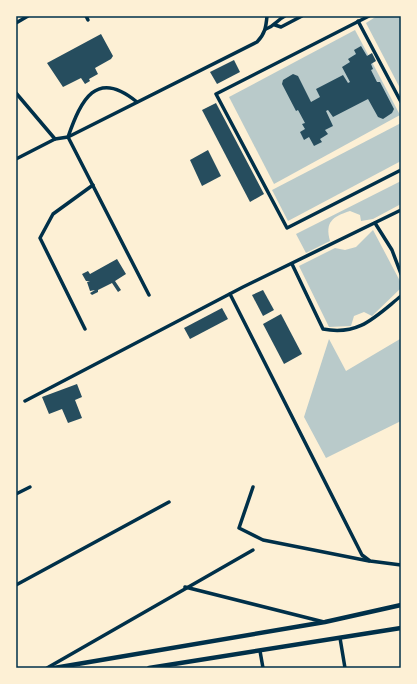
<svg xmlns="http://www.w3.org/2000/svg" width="417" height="684" viewBox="0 0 417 684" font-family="Raleway,sans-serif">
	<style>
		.green { fill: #b9caca }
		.building { fill: #264d5e }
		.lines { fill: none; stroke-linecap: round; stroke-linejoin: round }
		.minor { stroke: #003049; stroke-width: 3.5 }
		.tertiary { stroke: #003049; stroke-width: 4.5 }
		.neatline { fill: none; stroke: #003049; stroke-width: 1.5 }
	</style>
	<rect width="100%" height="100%" fill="#fdf0d5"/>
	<g class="green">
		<polygon points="377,16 401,16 401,90 366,23"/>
		<polygon points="355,30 400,115 274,184 229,97"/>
		<polygon points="401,123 401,161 288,221 272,190"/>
		<path d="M 401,181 L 401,204 L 373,219 L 361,221 L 360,215 L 350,211 C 332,217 325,222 330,241 L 306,253 L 296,234 Z"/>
		<polygon points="373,230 401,283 401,288 372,316 364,312 354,316 351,326 329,327 299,266 335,248 345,250 356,247"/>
		<polygon points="329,339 346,371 400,339 401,421 326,458 304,417"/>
	</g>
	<g class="building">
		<polygon points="101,34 113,56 111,59 95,68 98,74 89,79 90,81 85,84 81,78 63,87 47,63"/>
		<polygon points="361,46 367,56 372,53 376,61 371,64 373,69 371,70 377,82 380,82 394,109 392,113 383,119 378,117 368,99 333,117 328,110 326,111 333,126 325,130 328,134 320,139 322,142 314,146 309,137 304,140 300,132 305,129 302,124 305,123 298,110 296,111 282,84 283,80 293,74 298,76 311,102 320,97 316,89 343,75 348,83 350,82 342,67 350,62 348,59 356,54 354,50"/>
		<polygon points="234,60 240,72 217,84 210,72"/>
		<polygon points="216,103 264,194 250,202 202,110"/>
		<polygon points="208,150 221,176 202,186 190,160"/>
		<polygon points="117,259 126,274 115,281 121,290 118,292 112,283 98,290 98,292 92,295 90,293 95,290 90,291 87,282 90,281 86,281 82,274 88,271 90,274"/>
		<polygon points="263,290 274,310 263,316 252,295"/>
		<polygon points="222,308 228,319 190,339 184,328"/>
		<polygon points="281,314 302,354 284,364 263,324"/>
		<polygon points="77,384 82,397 75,400 82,418 68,423 62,409 49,414 42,397"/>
	</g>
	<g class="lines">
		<g class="minor">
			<polyline points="86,16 88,20"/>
			<polyline points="369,16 216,94 287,228 401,170"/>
			<polyline points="358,21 401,102"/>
			<polyline points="16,23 28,16"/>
			<polyline points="275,25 281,27 302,16"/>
			<path d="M 266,29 C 276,25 277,20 285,16"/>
			<path d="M 16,93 L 55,139 L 68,137 L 257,42 C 265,34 266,27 267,16"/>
			<path d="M 137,102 C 96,68 81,100 68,137 L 149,295"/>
			<polyline points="16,159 55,139"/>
			<polyline points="375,223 392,250 401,274"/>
			<path d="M 292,264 L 323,329 C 359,336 375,317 401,296"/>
			<polyline points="230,294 362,555 370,561 401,565"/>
			<polyline points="85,329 40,238 53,214 93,185"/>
			<polyline points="25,401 243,287 401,210"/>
			<polyline points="253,487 239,528 263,540 369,561"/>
			<polyline points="16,494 30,487"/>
			<polyline points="16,585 169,502"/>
			<polyline points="185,587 324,622"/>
			<polyline points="340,638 345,668"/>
			<polyline points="260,651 263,668"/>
			<polyline points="47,668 253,550"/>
		</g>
		<g class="tertiary">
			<polyline points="54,668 325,622 401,605"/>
			<polyline points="149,668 401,628"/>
		</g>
	</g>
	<rect width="417" height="684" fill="none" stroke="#fdf0d5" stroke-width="34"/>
	<rect x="17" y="17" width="383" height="650" class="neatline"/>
</svg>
